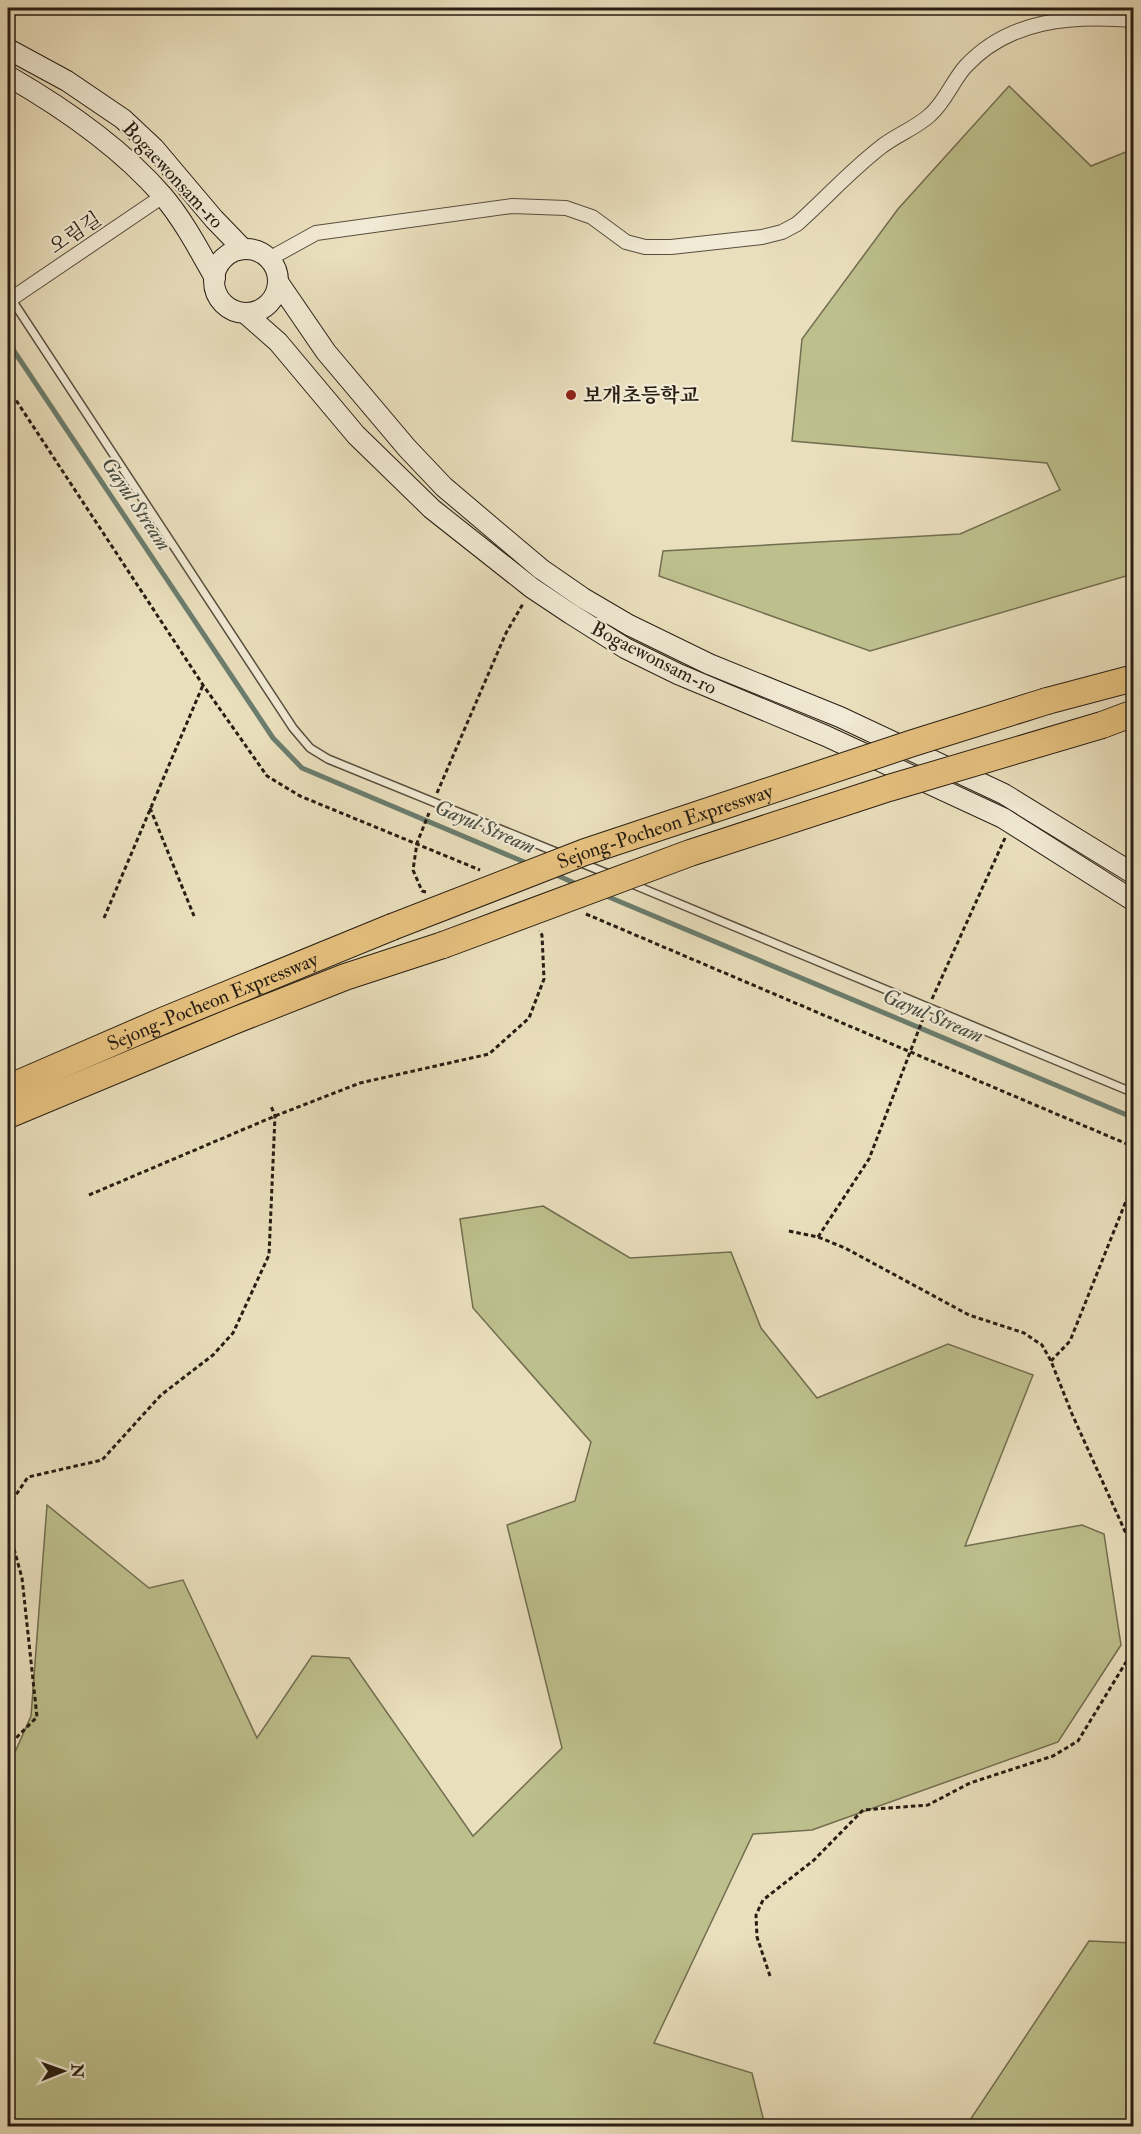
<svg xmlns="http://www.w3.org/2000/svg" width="1141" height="2134" viewBox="0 0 1141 2134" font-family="'IM FELL Double Pica','Noto Serif KR',serif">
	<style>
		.green { fill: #bdc08d; stroke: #726e50; stroke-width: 1.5 }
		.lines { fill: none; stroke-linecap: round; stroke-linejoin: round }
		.stream { stroke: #6b7d6e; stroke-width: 5 }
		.lane-casing { stroke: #584e3e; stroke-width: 10 }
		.street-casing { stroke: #584e3e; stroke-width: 16 }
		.secondary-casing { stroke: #271d13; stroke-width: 22 }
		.highway-casing { stroke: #271d13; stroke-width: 28 }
		.path { stroke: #271d13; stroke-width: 3; stroke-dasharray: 4.5 3; stroke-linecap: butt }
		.lane { stroke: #f1ead4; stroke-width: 7 }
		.street { stroke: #f1ead4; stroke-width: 14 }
		.secondary { stroke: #f1ead4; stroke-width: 20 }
		.highway { stroke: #e5c07e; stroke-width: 26 }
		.highway-bridge-casing { stroke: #271d13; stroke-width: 28; stroke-linecap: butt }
		.highway-bridge { stroke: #e5c07e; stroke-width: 26 }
		.poi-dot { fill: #8f2418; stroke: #f1ead4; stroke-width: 2 }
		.labels { text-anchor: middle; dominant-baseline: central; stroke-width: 4.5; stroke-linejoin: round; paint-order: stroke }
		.street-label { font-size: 20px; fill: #271d13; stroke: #f1ead4 }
		.poi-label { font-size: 20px; font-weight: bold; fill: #271d13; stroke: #f1ead4; text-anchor: start }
		.water-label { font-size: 21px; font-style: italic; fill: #494d40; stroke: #f1ead4 }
	</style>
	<rect width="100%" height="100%" fill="#eadfbd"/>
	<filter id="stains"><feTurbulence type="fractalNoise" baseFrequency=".00333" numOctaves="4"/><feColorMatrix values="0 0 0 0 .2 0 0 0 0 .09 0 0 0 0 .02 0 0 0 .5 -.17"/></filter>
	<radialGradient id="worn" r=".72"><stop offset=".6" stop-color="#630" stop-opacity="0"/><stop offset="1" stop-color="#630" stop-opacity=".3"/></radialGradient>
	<g class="green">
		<polygon points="1009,86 1091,166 1133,149 1133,574 870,651 659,576 663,551 960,534 1060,490 1047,463 792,441 802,339 898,209"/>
		<polygon points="543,1206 630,1258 731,1252 761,1328 817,1398 948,1344 1033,1375 965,1546 1082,1525 1104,1534 1121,1645 1058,1742 812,1830 753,1834 654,2043 752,2073 765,2126 21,2126 8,2108 8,1768 31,1716 47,1505 149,1588 183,1580 257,1738 312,1656 349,1658 473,1836 562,1748 507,1525 575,1501 591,1442 473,1308 460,1219"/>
		<polygon points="1089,1941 1133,1943 1133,2126 966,2126"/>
	</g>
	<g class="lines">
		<g class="stream">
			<polyline points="8,342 273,738 302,768 529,864"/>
			<polyline points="554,874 579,885"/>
			<polyline points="604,895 1134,1118"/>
		</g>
		<g class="lane-casing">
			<g id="lane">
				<polyline points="10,297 293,728 310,748 328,759 561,854"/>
				<polyline points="579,862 611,875"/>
				<polyline points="632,884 1134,1093"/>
			</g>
		</g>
		<g class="street-casing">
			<g id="street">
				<path d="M 269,259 L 316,233 L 512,206 L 566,208 L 592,217 L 626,242 L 645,247 L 671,247 L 762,237 L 782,232 L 797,224 C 825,199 851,170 881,147 C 896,135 916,128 930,115 C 945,102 952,82 965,67 C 1009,19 1072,15 1134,20"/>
				<polyline points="8,301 163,196"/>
			</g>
		</g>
		<g class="secondary-casing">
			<g id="secondary">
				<polyline points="8,49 67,81 123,119 154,148 214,219 243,249"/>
				<path d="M 8,76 C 62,107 122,149 163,196 C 184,221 199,250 215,278"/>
				<circle cx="246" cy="281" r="32"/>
				<polyline points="278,282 326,352 407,448 444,487 541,569 583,598 629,625 709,664 840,717 1004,794 1134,874"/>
				<polyline points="245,313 278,342 356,435 432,509 532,588 571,614 625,648 678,674 826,736 1003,818 1134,901"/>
			</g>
		</g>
		<g class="highway-casing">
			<g id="highway">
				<polyline points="1047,701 1134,678"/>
				<polyline points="1102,725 1134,713"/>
				<path id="s1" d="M 8,1088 L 167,1019 L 392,927"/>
				<polyline points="8,1115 231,1022 345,977 443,945"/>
			</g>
		</g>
		<g class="path">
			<polyline points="8,388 203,685 267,776 300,796 480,870"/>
			<polyline points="437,793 506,633 524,602"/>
			<polyline points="150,808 194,916"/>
			<polyline points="426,892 422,891 413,870 417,843 429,813"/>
			<polyline points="586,914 1134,1147"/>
			<polyline points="104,918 203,685"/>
			<polyline points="932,999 1005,838"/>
			<polyline points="89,1195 275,1116 360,1083 489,1054 529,1018 544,979 542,935 539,931"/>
			<polyline points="789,1231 818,1237 845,1248 969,1315 1024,1333 1042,1345 1051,1361 1072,1414 1128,1538 1134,1570"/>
			<polyline points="818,1237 869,1159 924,1016"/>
			<polyline points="1051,1361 1070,1341 1134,1181"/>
			<polyline points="8,1522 9,1505 28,1477 102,1460 161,1395 213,1355 233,1333 269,1255 275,1116 271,1106"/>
			<polyline points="8,1527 22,1578 37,1717 14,1740 8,1742"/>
			<polyline points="770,1976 757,1937 756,1915 763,1900 814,1860 863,1810 928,1805 970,1783 1053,1756 1078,1741 1134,1649"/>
		</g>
		<use href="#lane" class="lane"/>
		<use href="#street" class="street"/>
		<use href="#secondary" class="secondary"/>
		<use href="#highway" class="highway"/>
		<g class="highway-bridge-casing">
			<g id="highway-bridge">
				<path id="s2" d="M 392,927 L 585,852 L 913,743 L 1047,701"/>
				<polyline points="443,945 690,853 889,788 1102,725"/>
			</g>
		</g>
		<use href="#highway-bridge" class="highway-bridge"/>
	</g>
	<circle class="poi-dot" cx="571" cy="395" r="6"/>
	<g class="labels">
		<g class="street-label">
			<text transform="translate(173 175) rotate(47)">Bogaewonsam-ro</text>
			<text transform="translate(75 233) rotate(-34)">오림길</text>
			<text transform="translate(654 658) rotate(27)">Bogaewonsam-ro</text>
			<text stroke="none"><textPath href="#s2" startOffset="291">Sejong-Pocheon Expressway</textPath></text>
			<text stroke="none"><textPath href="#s1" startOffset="222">Sejong-Pocheon Expressway</textPath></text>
		</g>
		<g class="poi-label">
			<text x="583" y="395">보개초등학교</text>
		</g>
		<g class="water-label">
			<text transform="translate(136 504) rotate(56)">Gayul Stream</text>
			<text transform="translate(485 827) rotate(23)">Gayul Stream</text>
			<text transform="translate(933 1016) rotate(23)">Gayul Stream</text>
		</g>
	</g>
	<rect width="1141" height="2134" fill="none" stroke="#eadfbd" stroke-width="30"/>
	<rect x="9" y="9" width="1123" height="2116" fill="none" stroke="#271d13" stroke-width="3"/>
	<rect x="15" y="15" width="1111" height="2104" fill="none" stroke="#271d13" stroke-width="1.5"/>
	<g transform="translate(63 2071) rotate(89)" stroke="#f1ead4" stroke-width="4.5" paint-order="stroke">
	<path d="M0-4.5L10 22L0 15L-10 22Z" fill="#271d13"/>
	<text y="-9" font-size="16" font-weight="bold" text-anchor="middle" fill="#271d13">N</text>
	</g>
	<rect width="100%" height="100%" filter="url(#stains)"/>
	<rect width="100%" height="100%" fill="url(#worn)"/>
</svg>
